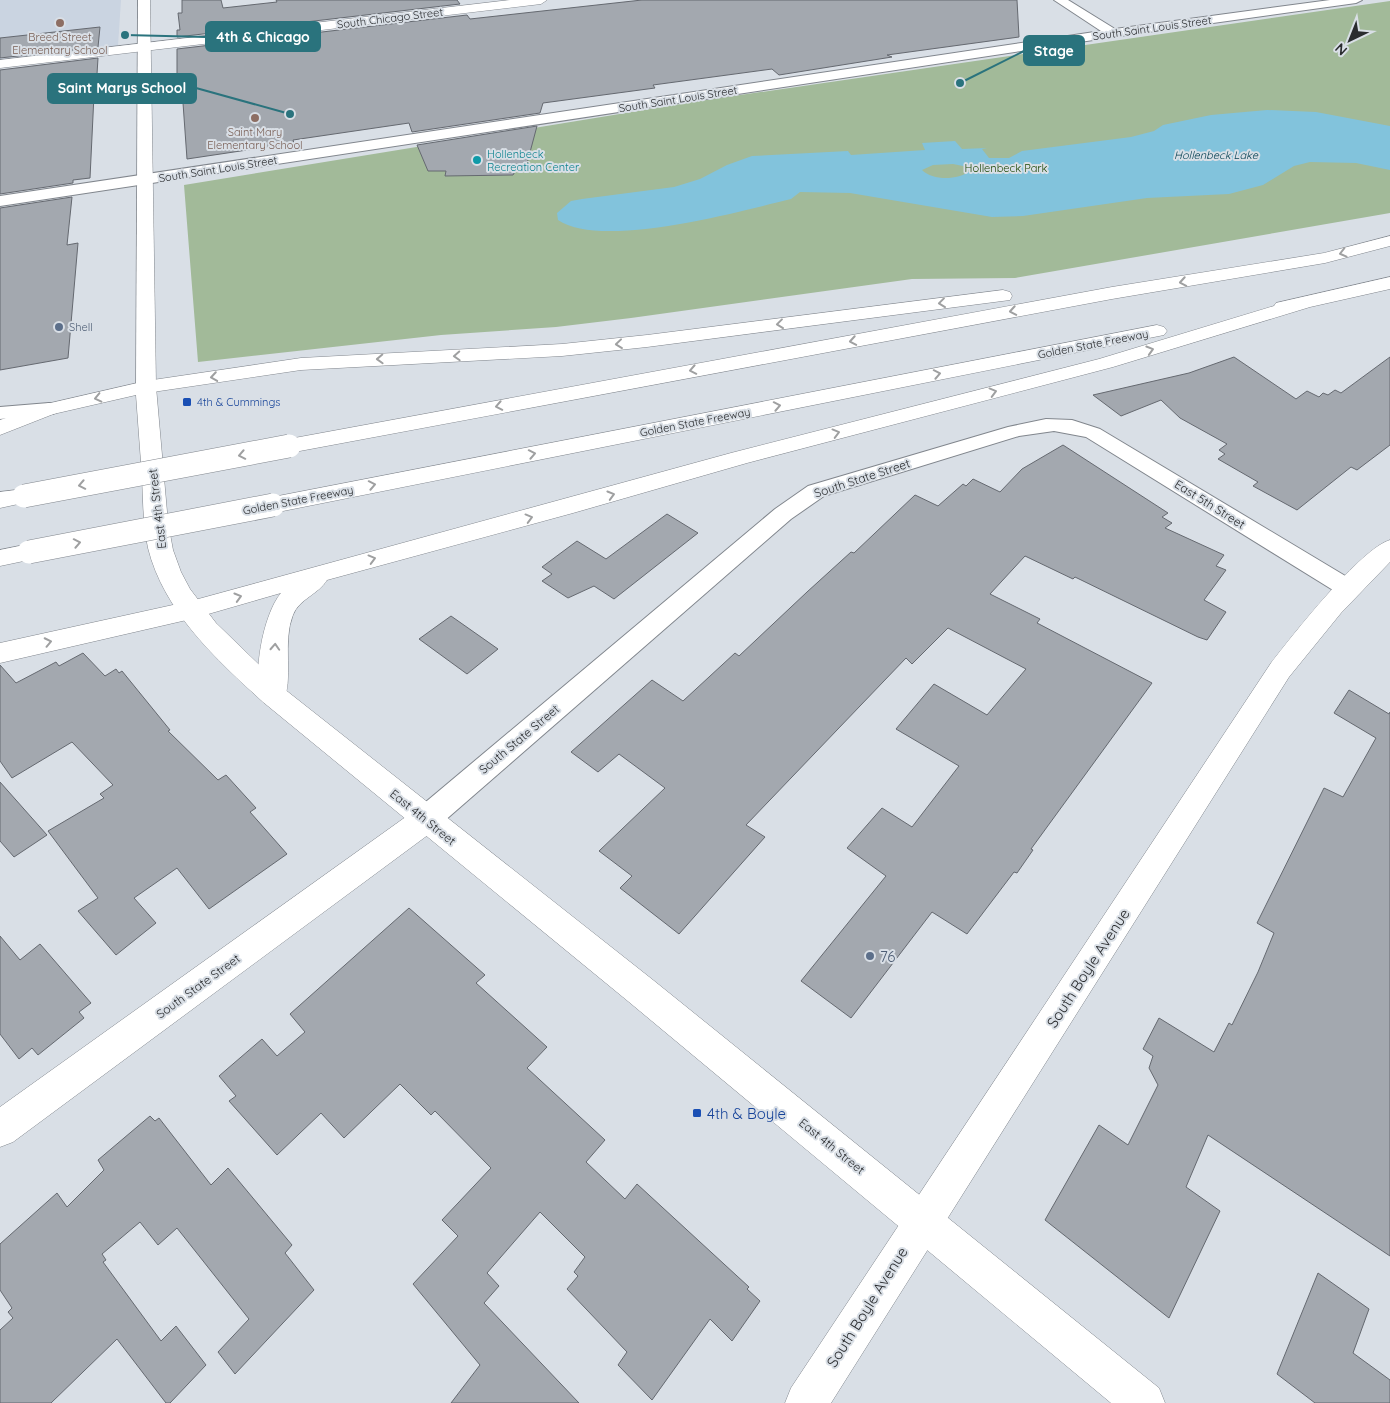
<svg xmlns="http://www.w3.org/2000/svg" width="1390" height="1403" viewBox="0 0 1390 1403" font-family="Quicksand,sans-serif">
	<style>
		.built { fill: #cad4e1 }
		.green { fill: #a2ba99 }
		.water { fill: #82c3dc; fill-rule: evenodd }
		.building { fill: #a3a8af; stroke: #656970 }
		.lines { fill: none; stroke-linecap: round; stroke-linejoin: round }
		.minor-casing { stroke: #81868d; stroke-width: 2 }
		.tertiary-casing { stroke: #81868d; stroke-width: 1 }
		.secondary-casing { stroke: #81868d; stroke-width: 1 }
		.primary-casing { stroke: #81868d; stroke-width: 1 }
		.motorway-casing { stroke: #81868d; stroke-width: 1 }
		.minor { fill: #fff; fill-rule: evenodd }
		.tertiary { fill: #fff; fill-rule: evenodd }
		.secondary { fill: #fff; fill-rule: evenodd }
		.primary { fill: #fff; fill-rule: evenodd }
		.motorway { fill: #fff; fill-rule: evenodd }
		.motorway-bridge-casing { stroke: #81868d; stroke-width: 24; stroke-linecap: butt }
		.motorway-bridge { stroke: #fff; stroke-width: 23 }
		.oneway { stroke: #9fa0a1 }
		.education-dot { fill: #8d6e63; stroke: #d9dfe6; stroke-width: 2 }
		.culture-dot { fill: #0f9aa8; stroke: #d9dfe6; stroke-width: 2 }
		.service-dot { fill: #5c6f8a; stroke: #d9dfe6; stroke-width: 2 }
		.transit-dot { fill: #1a4fb4; stroke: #d9dfe6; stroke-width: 2 }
		.labels { text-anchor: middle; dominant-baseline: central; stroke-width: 4; stroke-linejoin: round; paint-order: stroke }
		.far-street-label { font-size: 11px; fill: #2a2c2f; stroke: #d9dfe6 }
		.far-education-label { font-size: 11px; fill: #785e54; stroke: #d9dfe6 }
		.far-culture-label { font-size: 11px; fill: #0d838f; stroke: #d9dfe6; text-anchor: start }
		.far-water-label { font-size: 11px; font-style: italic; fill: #064153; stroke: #d9dfe6 }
		.far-park-label { font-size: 11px; fill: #1b4603; stroke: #d9dfe6 }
		.far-service-label { font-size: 11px; fill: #4e5e75; stroke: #d9dfe6; text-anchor: start }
		.far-transit-label { font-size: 11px; fill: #164399; stroke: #d9dfe6; text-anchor: start }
		.street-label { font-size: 12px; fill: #2a2c2f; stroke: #d9dfe6 }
		.near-service-label { font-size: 15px; fill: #4e5e75; stroke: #d9dfe6; text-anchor: start }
		.near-street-label { font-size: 15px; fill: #2a2c2f; stroke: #d9dfe6 }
		.near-transit-label { font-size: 15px; fill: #164399; stroke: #d9dfe6; text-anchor: start }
		.leader { fill: none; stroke: #2a737d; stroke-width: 2 }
		.callout-dot { fill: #2a737d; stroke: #d9dfe6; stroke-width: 2 }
		.callout { fill: #2a737d; stroke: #2a737d; stroke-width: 2 }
		.callout-label { font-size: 14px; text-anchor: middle; font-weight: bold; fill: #fff }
	</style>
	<rect width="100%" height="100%" fill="#d9dfe6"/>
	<polygon class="built" points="0,0 121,0 118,46 0,59"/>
	<polygon class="green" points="1390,1 1390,213 1015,278 912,279 631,318 556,327 441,335 198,362 184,185 699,101"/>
	<path class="water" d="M 1267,110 L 1316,112 L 1390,126 L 1390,170 L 1356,163 L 1310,162 L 1294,166 L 1263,185 L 1229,194 L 1147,198 L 1023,216 L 992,217 L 850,193 L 800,192 L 791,199 C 741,211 601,250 558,220 L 557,213 L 571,201 L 582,199 L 674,187 L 700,179 L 727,165 L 752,156 L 848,151 L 851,155 L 925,150 L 922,143 L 955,141 L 962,149 L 987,148 L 982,149 L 989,158 L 1009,158 L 1022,151 L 1131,137 L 1154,131 L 1163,125 L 1211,115 ZM 953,164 L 968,167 L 970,171 C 958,180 933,181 922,170 L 933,165 Z"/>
	<g class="building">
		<polygon points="182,0 221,0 223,8 277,2 276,0 457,0 460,4 177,37 177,30 180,30 178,13 182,13"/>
		<polygon points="642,0 1017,0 1019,37 887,55 892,57 779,75 772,69 653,85 655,88 543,103 540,113 412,132 409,123 293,140 294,143 187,159 182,89 180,90 180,85 177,85 177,49 467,15 470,19"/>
		<polygon points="100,27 98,47 0,58 0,38"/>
		<polygon points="98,58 97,74 95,74 90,178 73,180 73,183 0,194 0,70"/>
		<polygon points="537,126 525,171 516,170 513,175 445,176 446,171 428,171 417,145"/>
		<polygon points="72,197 67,245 78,243 68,358 0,370 0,208"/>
		<polygon points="1234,357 1296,399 1307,391 1319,397 1323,393 1328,395 1335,390 1341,393 1390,357 1390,445 1357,470 1351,467 1297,510 1253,486 1258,482 1218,459 1225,454 1219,450 1227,444 1180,418 1161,400 1121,416 1093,395 1189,373"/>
		<polygon points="1063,445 1168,513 1162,517 1172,523 1165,528 1224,555 1216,566 1226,570 1204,600 1226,612 1207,640 1198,637 1075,577 1073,579 1025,556 990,594 1040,619 1037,623 1152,683 1031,849 1033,850 1017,873 1014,872 967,934 932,912 851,1018 801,981 886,876 847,848 882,808 912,827 959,766 896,729 934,684 987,715 1026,669 948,628 912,664 906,658 746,825 765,837 679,934 620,888 632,876 599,851 665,788 619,754 598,772 571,752 652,680 683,701 735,653 739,656 807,592 851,552 854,553 915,495 938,506 963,484 966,486 973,479 1000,492 1022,469"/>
		<polygon points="667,514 698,533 614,599 594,586 568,598 542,581 552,574 542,567 577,541 606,559"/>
		<polygon points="451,616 498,649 467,674 419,639"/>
		<polygon points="83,653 105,676 116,669 119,673 122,671 170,730 168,731 218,780 226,775 256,808 250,812 287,854 209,909 177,868 134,898 156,923 116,955 78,911 98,898 48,831 104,798 100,794 113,785 72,742 12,778 0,761 0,665 16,683 56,662 59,666"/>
		<polygon points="1349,690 1389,714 1390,712 1390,1256 1208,1135 1186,1187 1220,1211 1169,1318 1045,1220 1099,1125 1128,1145 1158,1085 1149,1068 1153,1056 1143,1049 1159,1018 1214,1052 1229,1023 1232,1025 1258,972 1274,933 1257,923 1324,788 1343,797 1376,738 1334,713"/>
		<polygon points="0,782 47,835 14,857 0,841"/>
		<polygon points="409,908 485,975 476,983 547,1047 527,1068 605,1140 586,1162 625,1199 637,1184 749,1287 747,1289 760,1301 732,1341 710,1319 652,1400 618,1365 627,1352 567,1289 578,1276 574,1272 585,1257 540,1212 487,1273 499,1286 484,1303 579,1403 451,1403 480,1365 413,1284 458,1236 442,1220 491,1168 435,1111 431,1115 400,1084 344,1138 321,1113 277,1155 229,1101 236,1096 219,1076 262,1039 277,1056 305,1032 290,1014"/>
		<polygon points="0,936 20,960 40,944 91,1003 79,1012 84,1018 38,1055 32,1048 19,1059 0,1034"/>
		<polygon points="150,1116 155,1121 159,1118 211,1185 228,1168 292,1245 285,1253 314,1290 235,1374 218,1352 249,1319 177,1228 158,1245 140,1222 102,1254 106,1260 103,1262 161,1341 176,1326 206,1365 170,1403 166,1403 117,1339 51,1403 0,1403 0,1330 13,1318 8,1312 12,1308 0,1290 0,1244 57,1193 67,1207 104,1170 98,1160"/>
		<polygon points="1318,1273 1369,1309 1353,1353 1390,1380 1390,1403 1315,1403 1277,1374"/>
	</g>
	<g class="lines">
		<g class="minor-casing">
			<g id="minor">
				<polygon points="1054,0 1068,0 1115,29 1330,0 1362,0 1356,3 1113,37 0,206 0,196 1101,31"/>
				<polygon points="49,403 56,405 59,409 56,413 0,419 0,407"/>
				<polygon points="1046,419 1072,420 1100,429 1357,583 1361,589 1357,595 1349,597 1341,595 1086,437 1054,431 1019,436 824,496 791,519 435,829 425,832 415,829 411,820 415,811 775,509 808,486 1008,427"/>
			</g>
		</g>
		<g class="tertiary-casing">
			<g id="tertiary">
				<polygon points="510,0 547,0 541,4 0,68 0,60"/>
				<polygon points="425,807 436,811 440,820 436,829 13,1142 0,1147 0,1107 414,811"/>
			</g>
		</g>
		<g class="secondary-casing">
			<g id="secondary">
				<polygon points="138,0 150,0 156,387 153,391 146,393 139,391 136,387"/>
				<path d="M 1390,540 L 1390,562 L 1341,613 L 1289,677 L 831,1403 L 785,1403 L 791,1388 L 1271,663 C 1292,636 1361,548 1390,540 Z"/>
			</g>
		</g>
		<g class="primary-casing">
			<path id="primary" d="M 146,381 L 153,383 L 156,387 L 168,523 L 173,550 L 181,572 L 190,589 L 216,623 L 283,688 L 653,980 L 1159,1388 L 1165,1403 L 1111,1403 L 629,1002 L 263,702 C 217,660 164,612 148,548 C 143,524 143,500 142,476 C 140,449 138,422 136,395 L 49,415 L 42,413 L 38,409 L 42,405 Z"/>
		</g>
		<g class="motorway-casing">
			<g id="motorway">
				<polygon points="1390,236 1390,246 1325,263 1112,299 289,453 281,451 278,446 281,441 289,439 1112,287 1324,253"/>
				<path d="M 1390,277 L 1390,289 L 1310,307 L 1113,367 L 747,463 L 573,513 L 327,580 C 319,594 299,599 293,615 C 282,642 294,681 283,702 L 273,706 L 263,702 C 251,679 263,614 281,593 L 191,619 L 0,663 L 0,643 L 191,601 L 731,453 L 1099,359 L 1274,306 L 1276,303 Z"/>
				<polygon points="1003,290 1010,292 1012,296 1010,300 647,347 562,356 301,370 146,393 139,391 136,387 139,383 146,381 301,358 562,344 647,335"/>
				<polygon points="1157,325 1164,327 1167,331 1164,335 273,513 265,510 261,505 265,500 273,497"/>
				<polygon points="49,403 56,405 60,409 56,413 0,435 0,420"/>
				<polygon points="24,489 32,491 36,496 32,501 0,508 0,492"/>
				<polygon points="29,544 38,546 41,552 38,558 0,566 0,550"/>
			</g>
		</g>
		<use href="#minor" class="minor"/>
		<use href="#tertiary" class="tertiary"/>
		<use href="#secondary" class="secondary"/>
		<use href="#primary" class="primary"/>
		<use href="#motorway" class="motorway"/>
		<g class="motorway-bridge-casing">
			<g id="motorway-bridge">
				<polyline points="24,496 289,446"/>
				<polyline points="29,552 273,505"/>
			</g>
		</g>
		<use href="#motorway-bridge" class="motorway-bridge"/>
	</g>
	<defs><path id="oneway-chevron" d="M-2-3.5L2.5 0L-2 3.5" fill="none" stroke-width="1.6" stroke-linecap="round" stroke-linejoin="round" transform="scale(1.25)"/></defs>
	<g class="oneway">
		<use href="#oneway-chevron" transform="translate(1343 253) rotate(166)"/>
		<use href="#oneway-chevron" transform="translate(1183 282) rotate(170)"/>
		<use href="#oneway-chevron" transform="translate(942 303) rotate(173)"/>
		<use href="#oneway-chevron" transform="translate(1013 311) rotate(170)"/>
		<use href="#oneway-chevron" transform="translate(780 324) rotate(173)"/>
		<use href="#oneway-chevron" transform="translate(853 341) rotate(170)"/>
		<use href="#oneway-chevron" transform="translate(619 344) rotate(174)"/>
		<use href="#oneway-chevron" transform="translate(1150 350) rotate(-17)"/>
		<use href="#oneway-chevron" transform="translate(457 356) rotate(177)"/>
		<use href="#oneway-chevron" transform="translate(380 359) rotate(178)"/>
		<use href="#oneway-chevron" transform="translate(693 370) rotate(169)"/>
		<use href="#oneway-chevron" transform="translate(937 374) rotate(-11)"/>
		<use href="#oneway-chevron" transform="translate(214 377) rotate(171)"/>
		<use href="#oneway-chevron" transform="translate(993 392) rotate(-15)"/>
		<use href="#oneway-chevron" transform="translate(98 398) rotate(167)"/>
		<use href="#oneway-chevron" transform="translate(499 406) rotate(169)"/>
		<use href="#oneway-chevron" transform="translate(777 406) rotate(-11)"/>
		<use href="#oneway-chevron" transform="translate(836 433) rotate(-15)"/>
		<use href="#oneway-chevron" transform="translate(532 454) rotate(-11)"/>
		<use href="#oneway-chevron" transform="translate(242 455) rotate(169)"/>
		<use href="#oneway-chevron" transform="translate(82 485) rotate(169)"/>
		<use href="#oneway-chevron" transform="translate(372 485) rotate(-11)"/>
		<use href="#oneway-chevron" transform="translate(611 495) rotate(-16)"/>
		<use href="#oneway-chevron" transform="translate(529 518) rotate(-15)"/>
		<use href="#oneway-chevron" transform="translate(77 543) rotate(-11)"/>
		<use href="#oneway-chevron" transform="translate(372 559) rotate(-15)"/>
		<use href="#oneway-chevron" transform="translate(238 597) rotate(-16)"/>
		<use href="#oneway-chevron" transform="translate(48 642) rotate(-12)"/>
		<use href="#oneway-chevron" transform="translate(275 647) rotate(-87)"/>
	</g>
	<g class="education-dot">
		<circle cx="60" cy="23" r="5"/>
		<circle cx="255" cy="118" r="5"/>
	</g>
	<circle class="culture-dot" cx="477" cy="160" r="5"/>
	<g class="service-dot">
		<circle cx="59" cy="327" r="5"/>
		<circle cx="870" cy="956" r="5"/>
	</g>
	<g class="transit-dot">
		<rect x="182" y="397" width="10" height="10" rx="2.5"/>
		<rect x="692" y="1108" width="10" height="10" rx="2.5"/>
	</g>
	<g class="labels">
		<g class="far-street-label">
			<text transform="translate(390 18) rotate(-7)">South Chicago Street</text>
			<text transform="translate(1152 28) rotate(-8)">South Saint Louis Street</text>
			<text transform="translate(678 99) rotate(-9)">South Saint Louis Street</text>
			<text transform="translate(218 169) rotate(-9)">South Saint Louis Street</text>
			<text transform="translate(1093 344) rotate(-11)">Golden State Freeway</text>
			<text transform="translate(695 422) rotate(-11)">Golden State Freeway</text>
			<text transform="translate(298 500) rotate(-11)">Golden State Freeway</text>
		</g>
		<g class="far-education-label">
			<text x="60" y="37">Breed Street<tspan x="60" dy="13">Elementary School</tspan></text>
			<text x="255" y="132">Saint Mary<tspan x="255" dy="13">Elementary School</tspan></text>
		</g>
		<g class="far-culture-label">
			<text x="487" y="154">Hollenbeck<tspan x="487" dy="13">Recreation Center</tspan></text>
		</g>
		<g class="far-water-label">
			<text x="1216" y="155">Hollenbeck Lake</text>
		</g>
		<g class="far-park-label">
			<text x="1006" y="168">Hollenbeck Park</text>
		</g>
		<g class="far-service-label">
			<text x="69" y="327">Shell</text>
		</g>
		<g class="far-transit-label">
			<text x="197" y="402">4th &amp; Cummings</text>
		</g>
		<g class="street-label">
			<text transform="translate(862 478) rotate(-18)">South State Street</text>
			<text transform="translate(1210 504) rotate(32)">East 5th Street</text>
			<text transform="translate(157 509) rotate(-97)">East 4th Street</text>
			<text transform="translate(519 739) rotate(-40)">South State Street</text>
			<text transform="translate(423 817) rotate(39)">East 4th Street</text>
			<text transform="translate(198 986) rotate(-36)">South State Street</text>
			<text transform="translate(832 1146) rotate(39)">East 4th Street</text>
		</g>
		<g class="near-service-label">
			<text x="880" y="956">76</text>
		</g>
		<g class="near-street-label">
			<text transform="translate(1088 968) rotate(-57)">South Boyle Avenue</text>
			<text transform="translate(867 1307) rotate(-58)">South Boyle Avenue</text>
		</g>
		<g class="near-transit-label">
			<text x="707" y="1113">4th &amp; Boyle</text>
		</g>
	</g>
	<path class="leader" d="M125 35L206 37M960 83L1024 51M290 114L196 88"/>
	<g class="callout-dot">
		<circle cx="125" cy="35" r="5"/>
		<circle cx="960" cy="83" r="5"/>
		<circle cx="290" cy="114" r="5"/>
	</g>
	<g class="callout">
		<rect x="206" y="22" width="114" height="29" rx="5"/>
		<rect x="1024" y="36" width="60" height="29" rx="5"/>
		<rect x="48" y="74" width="148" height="29" rx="5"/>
	</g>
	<g class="callout-label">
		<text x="263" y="42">4th &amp; Chicago</text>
		<text x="1054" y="56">Stage</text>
		<text x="122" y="93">Saint Marys School</text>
	</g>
	<g transform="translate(1350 40) rotate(223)" stroke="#d9dfe6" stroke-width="4" paint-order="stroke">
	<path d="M0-4L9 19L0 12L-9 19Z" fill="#2a2c2f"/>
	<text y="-8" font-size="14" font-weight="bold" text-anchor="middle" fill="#2a2c2f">N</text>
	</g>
</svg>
